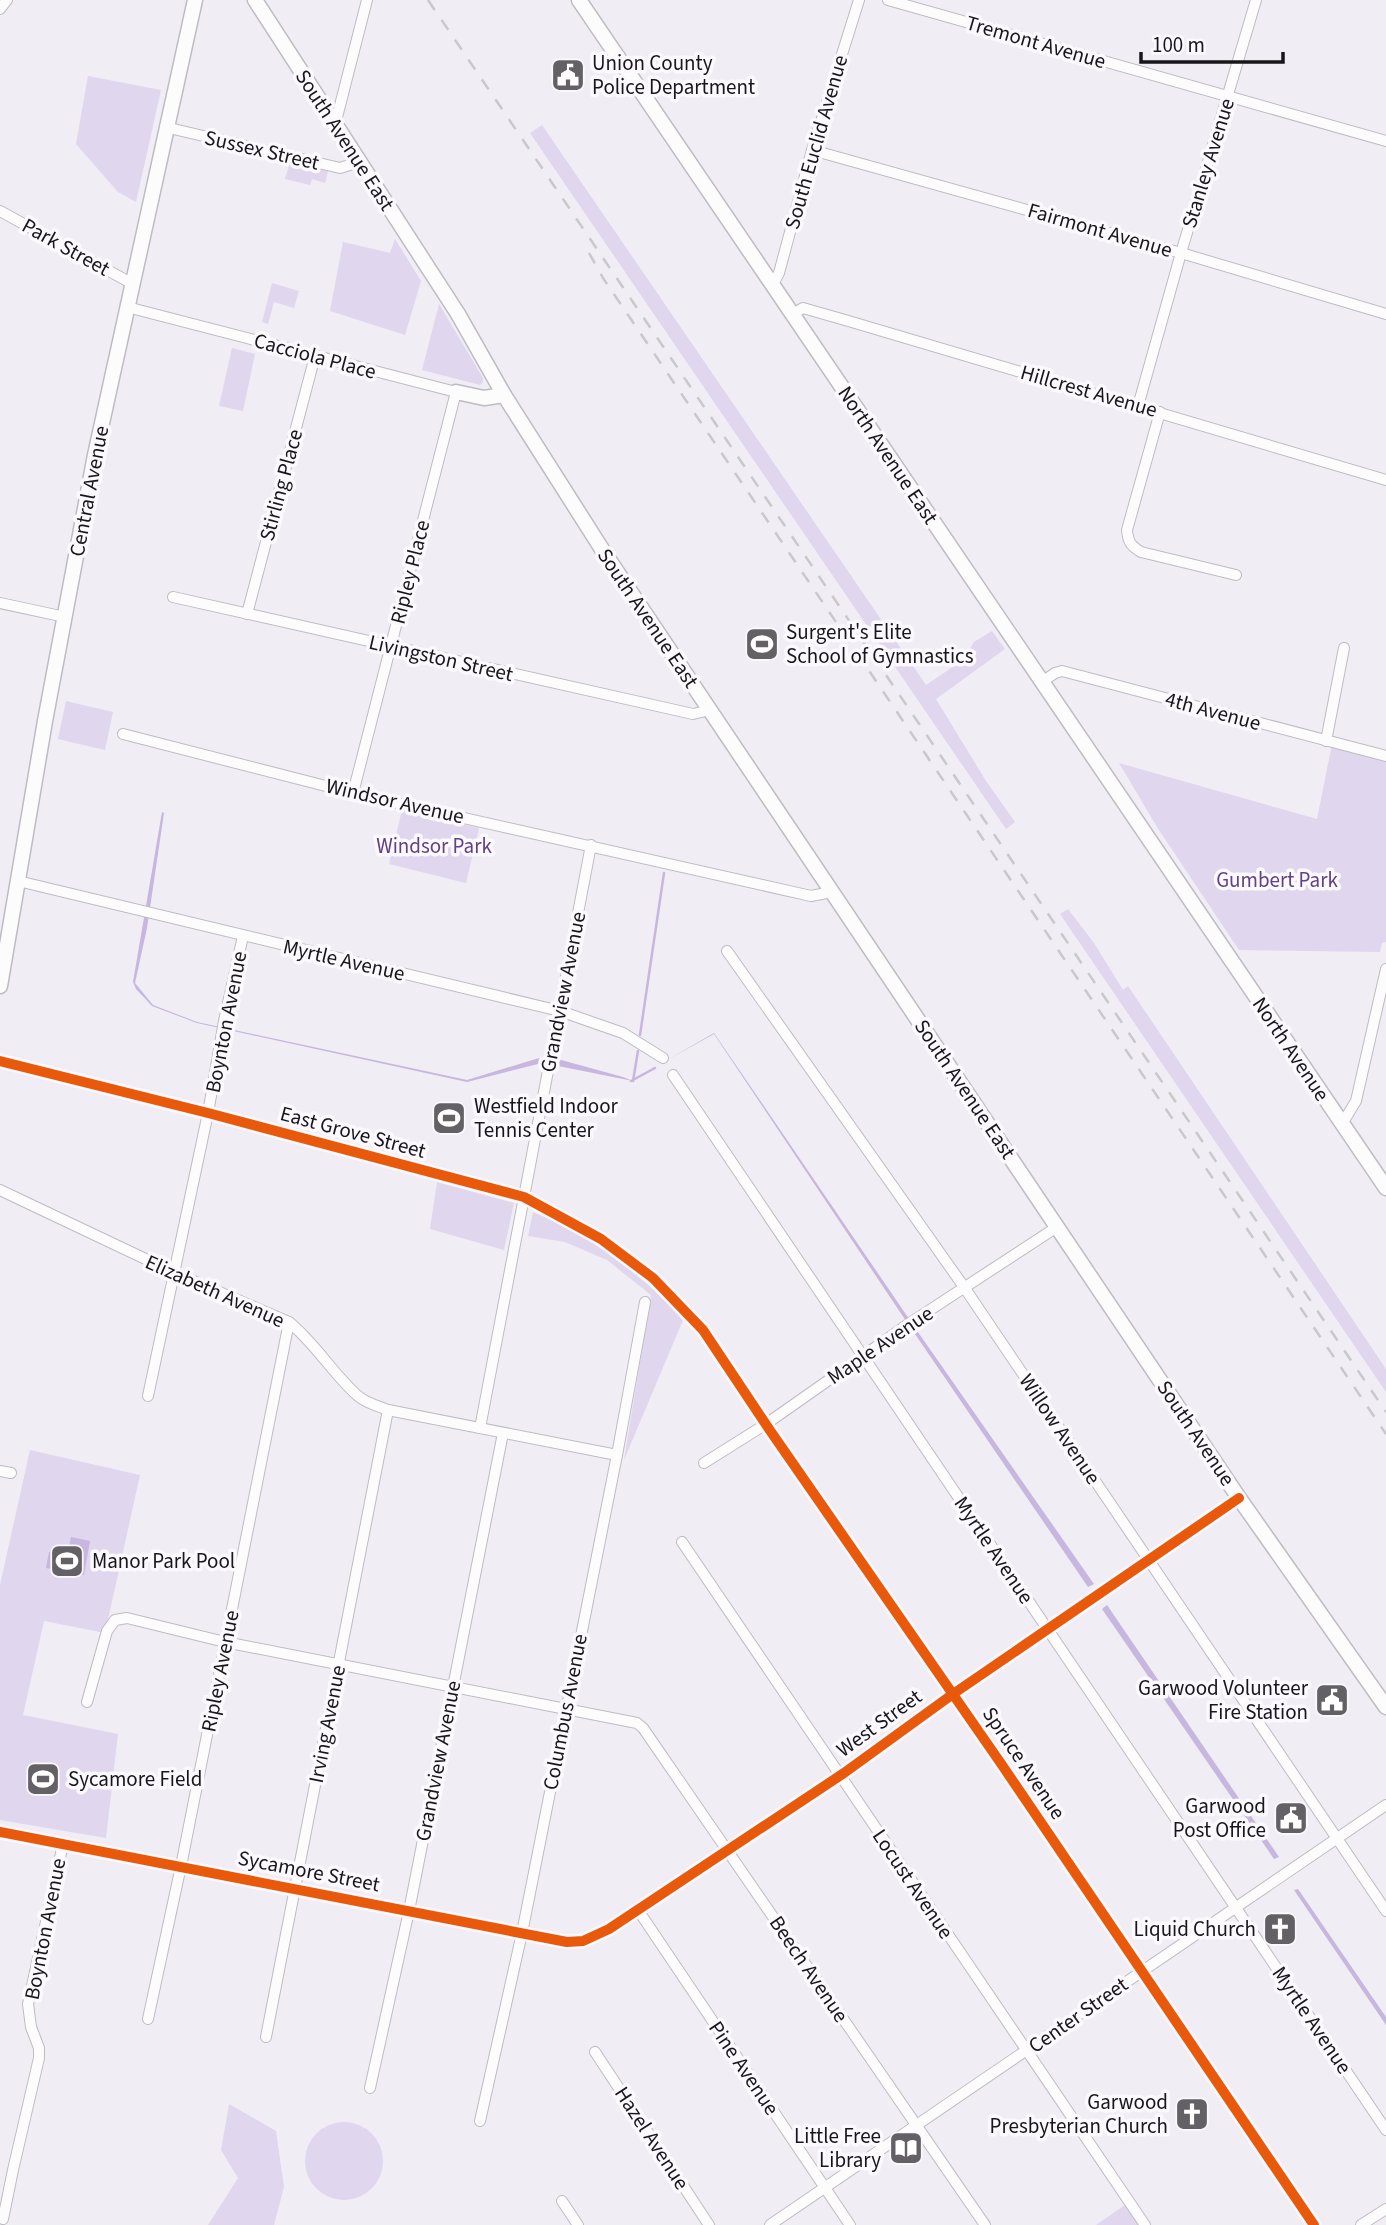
<svg xmlns="http://www.w3.org/2000/svg" width="1386" height="2225" viewBox="0 0 1386 2225" font-family="'Source Sans 3',sans-serif">
	<style>
		.green { fill: #e0d6ee }
		.water { fill: #c7b6de }
		.lines { fill: none; stroke-linecap: round; stroke-linejoin: round }
		.stream { stroke: #c7b6de; stroke-width: 2.5 }
		.street-casing { stroke: #bebcc2; stroke-width: 12 }
		.secondary-casing { stroke: #bebcc2; stroke-width: 17 }
		.street { stroke: #fdfcfd; stroke-width: 10 }
		.secondary { stroke: #fdfcfd; stroke-width: 14 }
		.rail { stroke: #c9c8ca; stroke-width: 2.5; stroke-dasharray: 12 12; stroke-linecap: butt }
		.cycleway-casing { stroke: #fbf9fe; stroke-width: 15 }
		.cycleway { stroke: #e8590c; stroke-width: 10 }
		.labels { text-anchor: middle; dominant-baseline: central; stroke-width: 7; stroke-linejoin: round; paint-order: stroke }
		.street-label { font-size: 21px; fill: #18161a; stroke: #fbf9fe }
		.poi-label { font-size: 21px; fill: #18161a; stroke: #fbf9fe; text-anchor: start }
		.park-label { font-size: 21px; fill: #604285; stroke: #fbf9fe }
	</style>
	<rect width="100%" height="100%" fill="#f0edf4"/>
	<g class="green">
		<polygon points="88,76 161,90 136,202 118,192 76,144"/>
		<polygon points="542,125 926,685 963,660 974,642 992,631 1005,649 936,699 986,781 1015,822 1006,829 530,133"/>
		<polygon points="290,162 328,171 325,183 312,179 310,185 285,179"/>
		<polygon points="395,239 421,281 405,335 330,311 343,242 390,253"/>
		<polygon points="272,283 299,291 294,308 274,302 268,324 262,322"/>
		<polygon points="439,304 483,378 483,382 480,385 422,370"/>
		<polygon points="232,348 255,354 243,411 219,406"/>
		<polygon points="66,701 113,712 105,750 58,739"/>
		<polygon points="1332,744 1386,756 1386,942 1382,943 1380,952 1239,950 1157,827 1119,763 1317,819"/>
		<polygon points="402,810 479,828 466,883 389,864"/>
		<polygon points="1068,909 1094,943 1123,990 1128,986 1386,1369 1386,1392 1060,914"/>
		<polygon points="437,1182 514,1203 504,1250 430,1229"/>
		<path d="M 533,1212 C 592,1237 640,1272 683,1320 L 624,1460 L 651,1295 L 607,1260 L 565,1242 L 528,1236 Z"/>
		<polygon points="30,1450 140,1475 105,1633 44,1621 23,1715 118,1734 106,1838 0,1820 0,1585"/>
		<polygon points="229,2104 276,2131 284,2187 274,2225 208,2225 238,2178 221,2150"/>
		<circle cx="344" cy="2161" r="39"/>
		<polygon points="1125,2205 1139,2225 1096,2225"/>
	</g>
	<g class="water">
		<polygon points="162,812 164,813 147,928 135,983 153,1005 197,1022 467,1080 539,1058 538,1064 467,1082 197,1023 152,1006 136,989 133,982"/>
		<polygon points="714,1033 920,1335 1094,1584 1088,1587 902,1315 714,1034 669,1059"/>
		<polygon points="554,1058 623,1077 633,1081 553,1065"/>
		<polygon points="71,1537 90,1541 84,1575 46,1568 49,1552 65,1555 68,1553"/>
		<polygon points="1107,1605 1279,1857 1274,1859 1102,1609"/>
		<polygon points="1298,1889 1386,2017 1386,2025 1294,1890"/>
	</g>
	<g class="lines">
		<g class="stream">
			<polyline points="640,1035 664,873"/>
			<polyline points="631,1081 655,1068"/>
			<polyline points="633,1081 638,1051"/>
		</g>
		<g class="street-casing">
			<g id="street">
				<polyline points="888,0 1386,141"/>
				<polyline points="0,9 7,0"/>
				<polyline points="335,125 367,0"/>
				<polyline points="165,127 340,168 359,162"/>
				<polyline points="812,150 1181,253 1386,314"/>
				<polyline points="0,211 131,283"/>
				<polyline points="773,284 779,273 812,150 859,0"/>
				<polyline points="127,307 456,392 353,793"/>
				<polyline points="793,314 803,308 845,320 1386,480"/>
				<polyline points="1138,406 1181,253 1256,0"/>
				<path d="M 1160,412 L 1127,530 C 1128,542 1131,546 1141,552 L 1236,575"/>
				<polyline points="173,597 693,714 710,710"/>
				<polyline points="0,603 65,617"/>
				<polyline points="247,614 315,356"/>
				<polyline points="1042,682 1055,673 1062,671 1386,756"/>
				<polyline points="123,734 353,793 811,896 832,892"/>
				<polyline points="1326,741 1344,648"/>
				<polyline points="18,881 560,1011 623,1033 663,1058"/>
				<polyline points="727,951 964,1287 1386,1911"/>
				<polyline points="0,1061 208,1113 524,1197 601,1239 653,1278 703,1330 769,1429 1002,1765 1314,2225"/>
				<polyline points="673,1075 1386,2130"/>
				<polyline points="1342,1124 1356,1101 1386,969"/>
				<path d="M 0,1190 L 175,1273 L 289,1322 C 315,1343 333,1374 358,1396 C 366,1403 378,1406 388,1410 L 617,1455"/>
				<polyline points="148,1396 208,1113 224,1021 243,936"/>
				<polyline points="480,1428 591,845"/>
				<polyline points="704,1463 766,1424 910,1323 1057,1227"/>
				<polyline points="0,1471 11,1473"/>
				<polyline points="682,1542 1145,2225"/>
				<polyline points="87,1702 107,1631 115,1620 127,1618 225,1642 637,1723 643,1728 985,2225"/>
				<polyline points="0,1832 567,1942 583,1941 609,1929 844,1773 953,1694 1239,1498"/>
				<polyline points="638,1910 850,2225"/>
				<polyline points="148,2019 181,1866 289,1322"/>
				<polyline points="266,2037 388,1410"/>
				<polyline points="595,2052 709,2225"/>
				<polyline points="370,2088 409,1911 503,1433"/>
				<polyline points="480,2121 522,1933 617,1455 645,1302"/>
				<polyline points="562,2201 578,2225"/>
				<polyline points="3,2219 13,2170 39,2058 39,2048 31,2027 28,2004 63,1844"/>
				<polyline points="770,2225 1386,1805"/>
				<polyline points="1361,2225 1386,2209"/>
			</g>
		</g>
		<g class="secondary-casing">
			<g id="secondary">
				<polyline points="255,0 458,314 504,395 605,554 1239,1498 1386,1707"/>
				<polyline points="579,0 1386,1188"/>
				<polyline points="456,392 484,398 504,395"/>
				<polyline points="0,986 45,721 95,455 195,0"/>
			</g>
		</g>
		<use href="#street" class="street"/>
		<use href="#secondary" class="secondary"/>
		<g class="rail">
			<polyline points="428,0 1386,1412"/>
			<polyline points="589,253 603,278 1386,1434"/>
		</g>
		<g class="cycleway-casing">
			<g id="cycleway">
				<polyline points="0,1061 208,1113 524,1197 601,1239 653,1278 703,1330 769,1429 1002,1765 1314,2225"/>
				<polyline points="0,1832 567,1942 583,1941 609,1929 844,1773 953,1694 1239,1498"/>
			</g>
		</g>
		<use href="#cycleway" class="cycleway"/>
	</g>
	<defs>
		<g id="civic-square" transform="scale(1.75)"><rect x="-9" y="-9" width="18" height="18" rx="4" fill="#646166" stroke="#fbf9fe"/><path d="M-.6-6.5H3V-4.5H.6V-3L4-1V1h2V6H-6V1h2V-1L-.6-3ZM-1.2 2.5V6h2.4V2.5Z" fill="#fff"/></g>
		<g id="stadium-square" transform="scale(1.75)"><rect x="-9" y="-9" width="18" height="18" rx="4" fill="#646166" stroke="#fbf9fe"/><path d="M0-5a6.5 5 0 1 0 0 10a6.5 5 0 1 0 0-10ZM-3.5-1.8h7v3.6h-7Z" fill="#fff"/></g>
		<g id="church-square" transform="scale(1.75)"><rect x="-9" y="-9" width="18" height="18" rx="4" fill="#646166" stroke="#fbf9fe"/><path d="M-1.2-6h2.4v3.5h3.3v2.4h-3.3V6h-2.4V-.1h-3.3v-2.4h3.3Z" fill="#fff"/></g>
		<g id="library-square" transform="scale(1.75)"><rect x="-9" y="-9" width="18" height="18" rx="4" fill="#646166" stroke="#fbf9fe"/><path d="M-6-4Q-3-5.5-.7-3.5V5Q-3 3-6 4ZM6-4Q3-5.5 .7-3.5V5Q3 3 6 4Z" fill="#fff"/></g>
	</defs>
	<g fill-rule="evenodd">
		<use href="#civic-square" x="568" y="75"/>
		<use href="#stadium-square" x="762" y="644"/>
		<use href="#stadium-square" x="449" y="1118"/>
		<use href="#stadium-square" x="67" y="1561"/>
		<use href="#civic-square" x="1332" y="1700"/>
		<use href="#stadium-square" x="43" y="1779"/>
		<use href="#civic-square" x="1291" y="1818"/>
		<use href="#church-square" x="1280" y="1929"/>
		<use href="#church-square" x="1192" y="2114"/>
		<use href="#library-square" x="906" y="2148"/>
	</g>
	<g class="labels">
		<g class="street-label">
			<text transform="translate(1036 42) rotate(16)">Tremont Avenue</text>
			<text transform="translate(345 140) rotate(57)">South Avenue East</text>
			<text transform="translate(816 142) rotate(-74)">South Euclid Avenue</text>
			<text transform="translate(262 150) rotate(13)">Sussex Street</text>
			<text transform="translate(1208 163) rotate(-73)">Stanley Avenue</text>
			<text transform="translate(1100 230) rotate(16)">Fairmont Avenue</text>
			<text transform="translate(66 247) rotate(29)">Park Street</text>
			<text transform="translate(315 356) rotate(15)">Cacciola Place</text>
			<text transform="translate(1089 391) rotate(16)">Hillcrest Avenue</text>
			<text transform="translate(888 455) rotate(56)">North Avenue East</text>
			<text transform="translate(281 485) rotate(-75)">Stirling Place</text>
			<text transform="translate(89 491) rotate(-79)">Central Avenue</text>
			<text transform="translate(410 572) rotate(-76)">Ripley Place</text>
			<text transform="translate(648 618) rotate(56)">South Avenue East</text>
			<text transform="translate(441 658) rotate(13)">Livingston Street</text>
			<text transform="translate(1213 711) rotate(15)">4th Avenue</text>
			<text transform="translate(395 801) rotate(13)">Windsor Avenue</text>
			<text transform="translate(344 960) rotate(13)">Myrtle Avenue</text>
			<text transform="translate(563 992) rotate(-79)">Grandview Avenue</text>
			<text transform="translate(226 1022) rotate(-79)">Boynton Avenue</text>
			<text transform="translate(1291 1049) rotate(56)">North Avenue</text>
			<text transform="translate(965 1089) rotate(56)">South Avenue East</text>
			<text transform="translate(353 1132) rotate(15)">East Grove Street</text>
			<text transform="translate(215 1291) rotate(24)">Elizabeth Avenue</text>
			<text transform="translate(880 1345) rotate(-34)">Maple Avenue</text>
			<text transform="translate(1060 1429) rotate(56)">Willow Avenue</text>
			<text transform="translate(1196 1433) rotate(56)">South Avenue</text>
			<text transform="translate(994 1550) rotate(56)">Myrtle Avenue</text>
			<text transform="translate(220 1671) rotate(-79)">Ripley Avenue</text>
			<text transform="translate(565 1712) rotate(-79)">Columbus Avenue</text>
			<text transform="translate(879 1723) rotate(-36)">West Street</text>
			<text transform="translate(327 1724) rotate(-79)">Irving Avenue</text>
			<text transform="translate(438 1761) rotate(-79)">Grandview Avenue</text>
			<text transform="translate(1024 1763) rotate(56)">Spruce Avenue</text>
			<text transform="translate(309 1871) rotate(11)">Sycamore Street</text>
			<text transform="translate(913 1884) rotate(56)">Locust Avenue</text>
			<text transform="translate(45 1929) rotate(-79)">Boynton Avenue</text>
			<text transform="translate(809 1969) rotate(56)">Beech Avenue</text>
			<text transform="translate(1078 2015) rotate(-35)">Center Street</text>
			<text transform="translate(1312 2020) rotate(56)">Myrtle Avenue</text>
			<text transform="translate(744 2068) rotate(56)">Pine Avenue</text>
			<text transform="translate(652 2138) rotate(57)">Hazel Avenue</text>
		</g>
		<g class="poi-label">
			<text x="592" y="63">Union County<tspan x="592" dy="24">Police Department</tspan></text>
			<text x="786" y="632">Surgent's Elite<tspan x="786" dy="24">School of Gymnastics</tspan></text>
			<text x="474" y="1106">Westfield Indoor<tspan x="474" dy="24">Tennis Center</tspan></text>
			<text x="92" y="1561">Manor Park Pool</text>
			<text x="1308" y="1688" text-anchor="end">Garwood Volunteer<tspan x="1308" dy="24">Fire Station</tspan></text>
			<text x="68" y="1779">Sycamore Field</text>
			<text x="1266" y="1806" text-anchor="end">Garwood<tspan x="1266" dy="24">Post Office</tspan></text>
			<text x="1256" y="1929" text-anchor="end">Liquid Church</text>
			<text x="1168" y="2102" text-anchor="end">Garwood<tspan x="1168" dy="24">Presbyterian Church</tspan></text>
			<text x="881" y="2136" text-anchor="end">Little Free<tspan x="881" dy="24">Library</tspan></text>
		</g>
		<g class="park-label">
			<text x="434" y="846">Windsor Park</text>
			<text x="1277" y="880">Gumbert Park</text>
		</g>
	</g>
	<path d="M1141 52v10h142v-10" fill="none" stroke="#18161a" stroke-width="3.5"/>
	<text x="1152" y="52" font-size="21" fill="#18161a" stroke="#fbf9fe" stroke-width="5" paint-order="stroke">100 m</text>
</svg>
